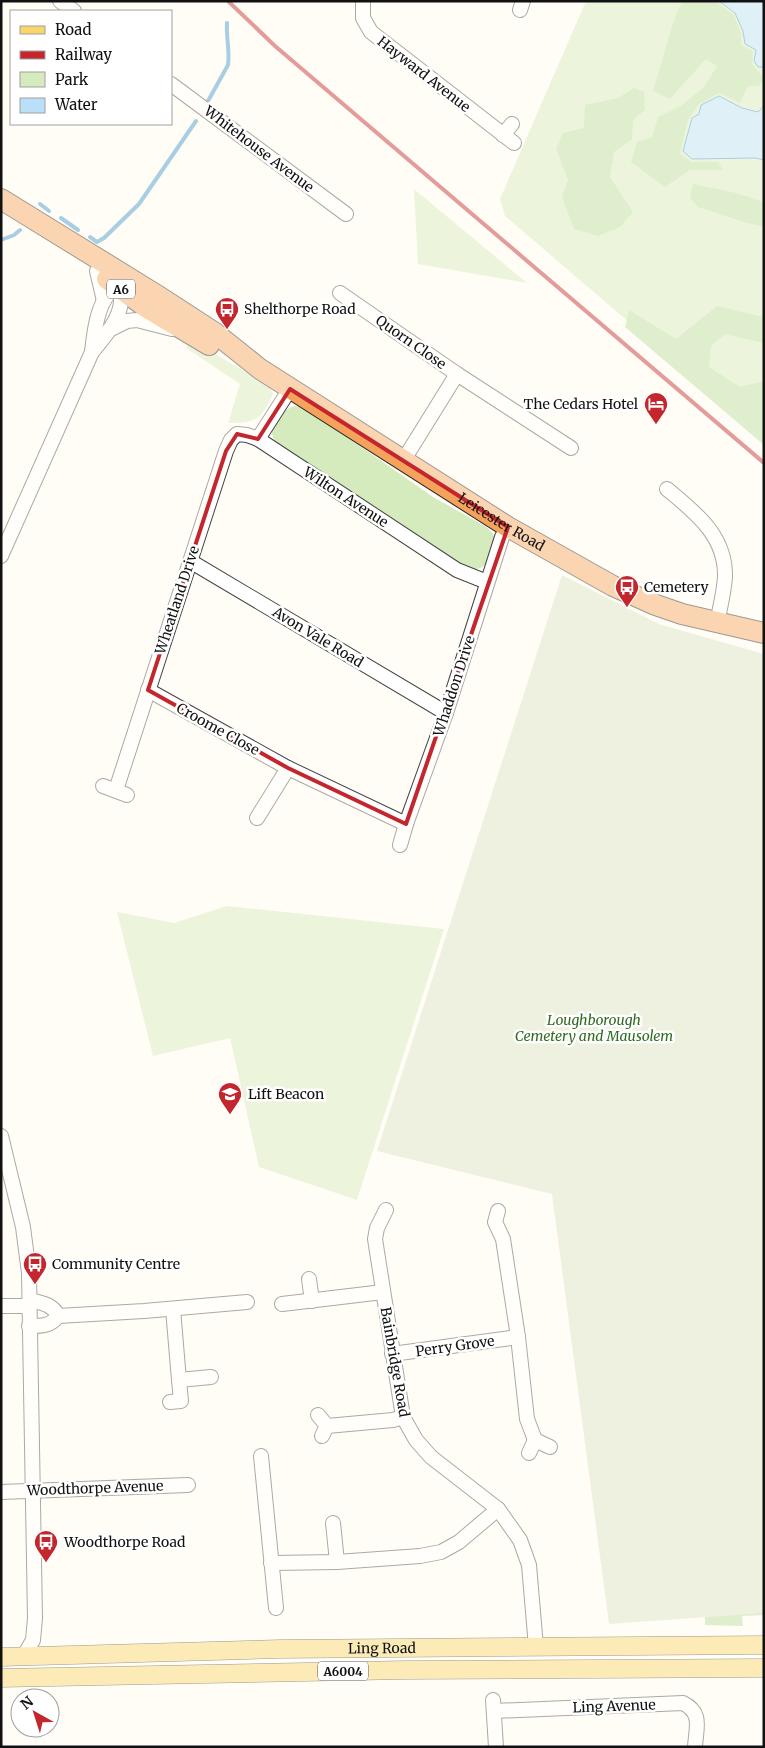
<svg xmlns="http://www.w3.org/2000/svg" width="765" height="1748" viewBox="0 0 765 1748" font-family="Merriweather,serif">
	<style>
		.green { fill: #d5ebbd }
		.forest { fill: #b9dc9c }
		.cemetery { fill: #d9e3c4 }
		.water { fill: #b9e0f7; stroke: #3f96cf }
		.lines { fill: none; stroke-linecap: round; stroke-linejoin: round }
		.stream { stroke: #3f96cf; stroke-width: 4 }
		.minor-casing { stroke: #444; stroke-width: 16 }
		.major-casing { stroke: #222; stroke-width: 19 }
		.highway-casing { stroke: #222; stroke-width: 22 }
		.minor { stroke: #fff; stroke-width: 14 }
		.major { stroke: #f9d66b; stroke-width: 18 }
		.highway { stroke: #f5a25d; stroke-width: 20 }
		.rail { stroke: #c4262e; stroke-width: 4 }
		.marked { fill: none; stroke: #c4262e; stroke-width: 4; stroke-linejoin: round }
		.labels { text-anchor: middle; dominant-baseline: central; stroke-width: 5; stroke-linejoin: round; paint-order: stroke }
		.shield { fill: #fff; stroke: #585858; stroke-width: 1 }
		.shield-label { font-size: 12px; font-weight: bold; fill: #111 }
		.street-label { font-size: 14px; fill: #111; stroke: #fff }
		.poi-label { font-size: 14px; fill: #111; stroke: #fff; text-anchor: start }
		.park-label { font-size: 14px; font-style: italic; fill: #2f6b1f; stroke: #fff }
	</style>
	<rect width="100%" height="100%" fill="#fffdf5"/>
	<g class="green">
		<polygon points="586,1 764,1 764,438 505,216 500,199"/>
		<polygon points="414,189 527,283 418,264"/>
		<path d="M 191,340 L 265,383 L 270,388 L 273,394 C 261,420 256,423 228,423 L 240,384 L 186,348 Z"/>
		<path d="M 294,406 L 305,408 L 311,412 L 433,497 L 485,526 C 488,528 491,531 493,534 C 497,543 490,562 482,567 C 477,570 472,570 467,568 L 279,447 C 276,442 272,438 272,432 C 272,421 285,409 294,406 Z"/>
		<polygon points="227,906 444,929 357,1200 259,1167 230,1038 153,1056 117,912 174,923"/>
	</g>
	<g class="forest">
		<polygon points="682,1 715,1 734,15 741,33 741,45 753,51 752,64 764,78 764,80 758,86 748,86 740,103 719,93 698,105 688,120 680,154 692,162 718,162 723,170 690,170 665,187 631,162 637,142 652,137 658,117 681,106 704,87 717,66 706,59 670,99 653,91 673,23"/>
		<polygon points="634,88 644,92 645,110 633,120 632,139 614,152 610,177 633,212 620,227 598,236 574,229 562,197 568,180 556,149 563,133 584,128 585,105 618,98"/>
		<polygon points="693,184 736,193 764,202 764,227 744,222 698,207 690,198"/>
		<polygon points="717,306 764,317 764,343 725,334 711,346 709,367 740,387 764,381 764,445 625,327 629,310 676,339"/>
		<polygon points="764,1604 764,1615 742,1616 743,1626 705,1625 705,1605"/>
	</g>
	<polygon class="cemetery" points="562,575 659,624 764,654 764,1613 609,1624 552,1194 377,1151"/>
	<g class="water">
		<polygon points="719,1 764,1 764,67 758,67 754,61 756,50 745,44 743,31 735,13"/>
		<polygon points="719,96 742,108 758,112 764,106 764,160 755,158 692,159 683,151 692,118 699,114 701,105"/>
	</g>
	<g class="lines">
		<g class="stream">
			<path d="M 208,101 L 228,65 C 230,51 226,37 227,23"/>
			<polyline points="40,204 49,211"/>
			<polyline points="61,218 78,230"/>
			<polyline points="90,237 97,242 104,238 139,204 196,121"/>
			<polyline points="1,240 14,235 20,230"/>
		</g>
		<g class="minor-casing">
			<g id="minor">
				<polyline points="60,1 74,11"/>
				<polyline points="363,1 363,18 371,32 514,143"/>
				<polyline points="520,10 523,1"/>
				<polyline points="171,84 346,214"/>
				<polyline points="503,135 512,124"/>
				<polyline points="97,271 104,301"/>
				<polyline points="340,293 457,374 571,448"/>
				<polyline points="109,330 127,321 137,320 172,329"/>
				<path d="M 92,352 C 94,334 97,304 111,291 C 115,287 120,285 125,283"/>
				<polyline points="258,439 290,389"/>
				<polyline points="403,461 457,374"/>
				<path d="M 667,489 C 696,513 726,536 725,577 C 724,592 720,608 717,623"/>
				<path d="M 1,556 L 92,352 C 103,339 122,317 121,299 C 121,294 118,288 116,284"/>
				<polyline points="190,561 446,713"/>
				<polyline points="148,690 288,768 406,824"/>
				<polyline points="103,786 127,795"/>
				<polyline points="116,790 226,451 231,440 237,434 247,435 258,439 457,570 487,582"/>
				<polyline points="257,818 288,768"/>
				<polyline points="400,845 406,824 446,713 502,537 508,527"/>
				<polyline points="1,1136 23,1227 29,1273 35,1618 33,1640 24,1656"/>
				<polyline points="386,1210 377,1228 375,1239 403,1417 416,1440 431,1457 498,1509 520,1540 529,1565 536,1647"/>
				<polyline points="498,1211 495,1222 503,1239 518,1337 527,1419 535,1440"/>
				<polyline points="309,1279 312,1301"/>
				<polyline points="282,1304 383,1292"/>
				<polyline points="1,1306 30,1306"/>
				<polyline points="173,1309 179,1380"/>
				<polyline points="58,1316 144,1311 247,1302"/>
				<path d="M 29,1326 C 42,1326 51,1326 58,1316 C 53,1304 41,1303 30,1300"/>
				<polyline points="392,1354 518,1337"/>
				<polyline points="170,1402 181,1401 179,1380 211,1377"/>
				<polyline points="318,1415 327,1426 322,1436"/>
				<polyline points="327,1426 393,1420 403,1417"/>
				<polyline points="529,1453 535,1440 550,1447"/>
				<polyline points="261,1456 276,1608"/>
				<polyline points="1,1492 188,1485"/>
				<polyline points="333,1523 337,1562"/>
				<polyline points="271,1563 337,1562 420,1556 441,1552 459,1542 498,1509"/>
				<polyline points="493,1700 496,1747"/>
				<path d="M 494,1711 L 683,1703 C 703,1713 696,1728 695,1747"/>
			</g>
		</g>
		<g class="major-casing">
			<g id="major">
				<path id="s1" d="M 1,1657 L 280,1649 L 764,1645"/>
				<polyline points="1,1678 405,1670 764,1668"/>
			</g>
		</g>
		<g class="highway-casing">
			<g id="highway">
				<path id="s2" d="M 1,199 L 155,294 L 215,333 L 260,369 L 508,527 L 613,586 L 653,604 L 682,614 L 764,633"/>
				<polyline points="107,279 147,308 209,345"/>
			</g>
		</g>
		<use href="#minor" class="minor"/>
		<use href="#major" class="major"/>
		<use href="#highway" class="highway"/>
		<polyline class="rail" points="228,1 275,46 764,463"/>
	</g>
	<path d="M0 0H765V1748H0ZM 290,389 L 508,527 L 406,824 L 288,768 L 148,690 L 226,451 L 237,434 L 258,439 Z" fill="#fffdf5" fill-opacity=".55" fill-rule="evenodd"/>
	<path class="marked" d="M 290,389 L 508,527 L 406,824 L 288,768 L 148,690 L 226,451 L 237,434 L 258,439 Z"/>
	<defs>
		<g id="bus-pin" transform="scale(1.25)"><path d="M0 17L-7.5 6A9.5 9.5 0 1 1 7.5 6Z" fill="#c4262e" stroke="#fff"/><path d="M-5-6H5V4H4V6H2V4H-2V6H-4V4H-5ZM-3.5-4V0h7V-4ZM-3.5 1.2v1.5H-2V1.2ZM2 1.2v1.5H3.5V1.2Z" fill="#fff"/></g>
		<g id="hotel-pin" transform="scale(1.25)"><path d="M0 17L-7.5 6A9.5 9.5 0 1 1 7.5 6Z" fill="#c4262e" stroke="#fff"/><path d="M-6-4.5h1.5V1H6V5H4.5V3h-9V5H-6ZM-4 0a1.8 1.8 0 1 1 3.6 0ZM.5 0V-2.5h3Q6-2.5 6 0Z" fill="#fff"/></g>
		<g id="school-pin" transform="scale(1.25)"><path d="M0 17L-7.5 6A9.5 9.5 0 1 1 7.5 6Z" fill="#c4262e" stroke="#fff"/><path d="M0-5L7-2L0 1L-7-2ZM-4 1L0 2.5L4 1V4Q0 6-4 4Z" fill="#fff"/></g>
	</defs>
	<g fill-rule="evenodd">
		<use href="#bus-pin" x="227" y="309"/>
		<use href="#hotel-pin" x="656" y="404"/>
		<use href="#bus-pin" x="627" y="587"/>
		<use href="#school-pin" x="230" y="1094"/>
		<use href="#bus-pin" x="35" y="1264"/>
		<use href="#bus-pin" x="46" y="1542"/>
	</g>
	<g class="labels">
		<g class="shield">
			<rect x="107" y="279.5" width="28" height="19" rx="4"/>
			<rect x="318" y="1661.5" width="50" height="19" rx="4"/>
		</g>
		<g class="shield-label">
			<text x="121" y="289">A6</text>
			<text x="343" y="1671">A6004</text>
		</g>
		<g class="street-label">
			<text transform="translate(424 74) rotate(38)">Hayward Avenue</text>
			<text transform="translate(259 149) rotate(37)">Whitehouse Avenue</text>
			<text transform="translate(411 342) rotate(35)">Quorn Close</text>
			<text transform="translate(346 497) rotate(33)">Wilton Avenue</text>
			<text stroke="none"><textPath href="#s2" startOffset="596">Leicester Road</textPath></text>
			<text transform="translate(177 600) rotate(-72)">Wheatland Drive</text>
			<text transform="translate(318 637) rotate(31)">Avon Vale Road</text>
			<text transform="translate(454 686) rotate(-72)">Whaddon Drive</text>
			<text transform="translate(218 729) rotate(29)">Croome Close</text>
			<text transform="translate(455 1346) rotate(-8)">Perry Grove</text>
			<text transform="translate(395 1362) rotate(80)">Bainbridge Road</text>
			<text transform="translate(95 1488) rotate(-2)">Woodthorpe Avenue</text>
			<text stroke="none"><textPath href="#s1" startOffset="381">Ling Road</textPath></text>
			<text transform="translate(614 1706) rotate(-2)">Ling Avenue</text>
		</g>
		<g class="poi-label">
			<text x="244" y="309">Shelthorpe Road</text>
			<text x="638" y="404" text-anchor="end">The Cedars Hotel</text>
			<text x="644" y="587">Cemetery</text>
			<text x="248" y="1094">Lift Beacon</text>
			<text x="52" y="1264">Community Centre</text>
			<text x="64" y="1542">Woodthorpe Road</text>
		</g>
		<g class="park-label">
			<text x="594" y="1020">Loughborough<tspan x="594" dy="16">Cemetery and Mausolem</tspan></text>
		</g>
	</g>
	<rect width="765" height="1748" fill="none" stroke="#111111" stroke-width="5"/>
	<rect x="10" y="10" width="162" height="115" fill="#ffffff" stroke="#a0a0a0"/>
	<rect x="20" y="26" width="25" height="8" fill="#f9d66b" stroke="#a0a0a0"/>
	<text x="55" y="35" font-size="15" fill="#111111">Road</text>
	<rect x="20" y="51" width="25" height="8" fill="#c4262e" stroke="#a0a0a0"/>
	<text x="55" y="60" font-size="15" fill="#111111">Railway</text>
	<rect x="20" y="72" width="25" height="15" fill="#d5ebbd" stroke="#a0a0a0"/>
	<text x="55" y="85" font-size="15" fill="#111111">Park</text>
	<rect x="20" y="98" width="25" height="15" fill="#b9e0f7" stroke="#a0a0a0"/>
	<text x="55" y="110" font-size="15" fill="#111111">Water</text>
	<g transform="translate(35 1713) rotate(321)"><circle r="24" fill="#ffffff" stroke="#a0a0a0"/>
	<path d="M0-4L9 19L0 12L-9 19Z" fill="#c4262e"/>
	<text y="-8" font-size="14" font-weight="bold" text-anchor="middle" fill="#111111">N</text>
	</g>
</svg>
